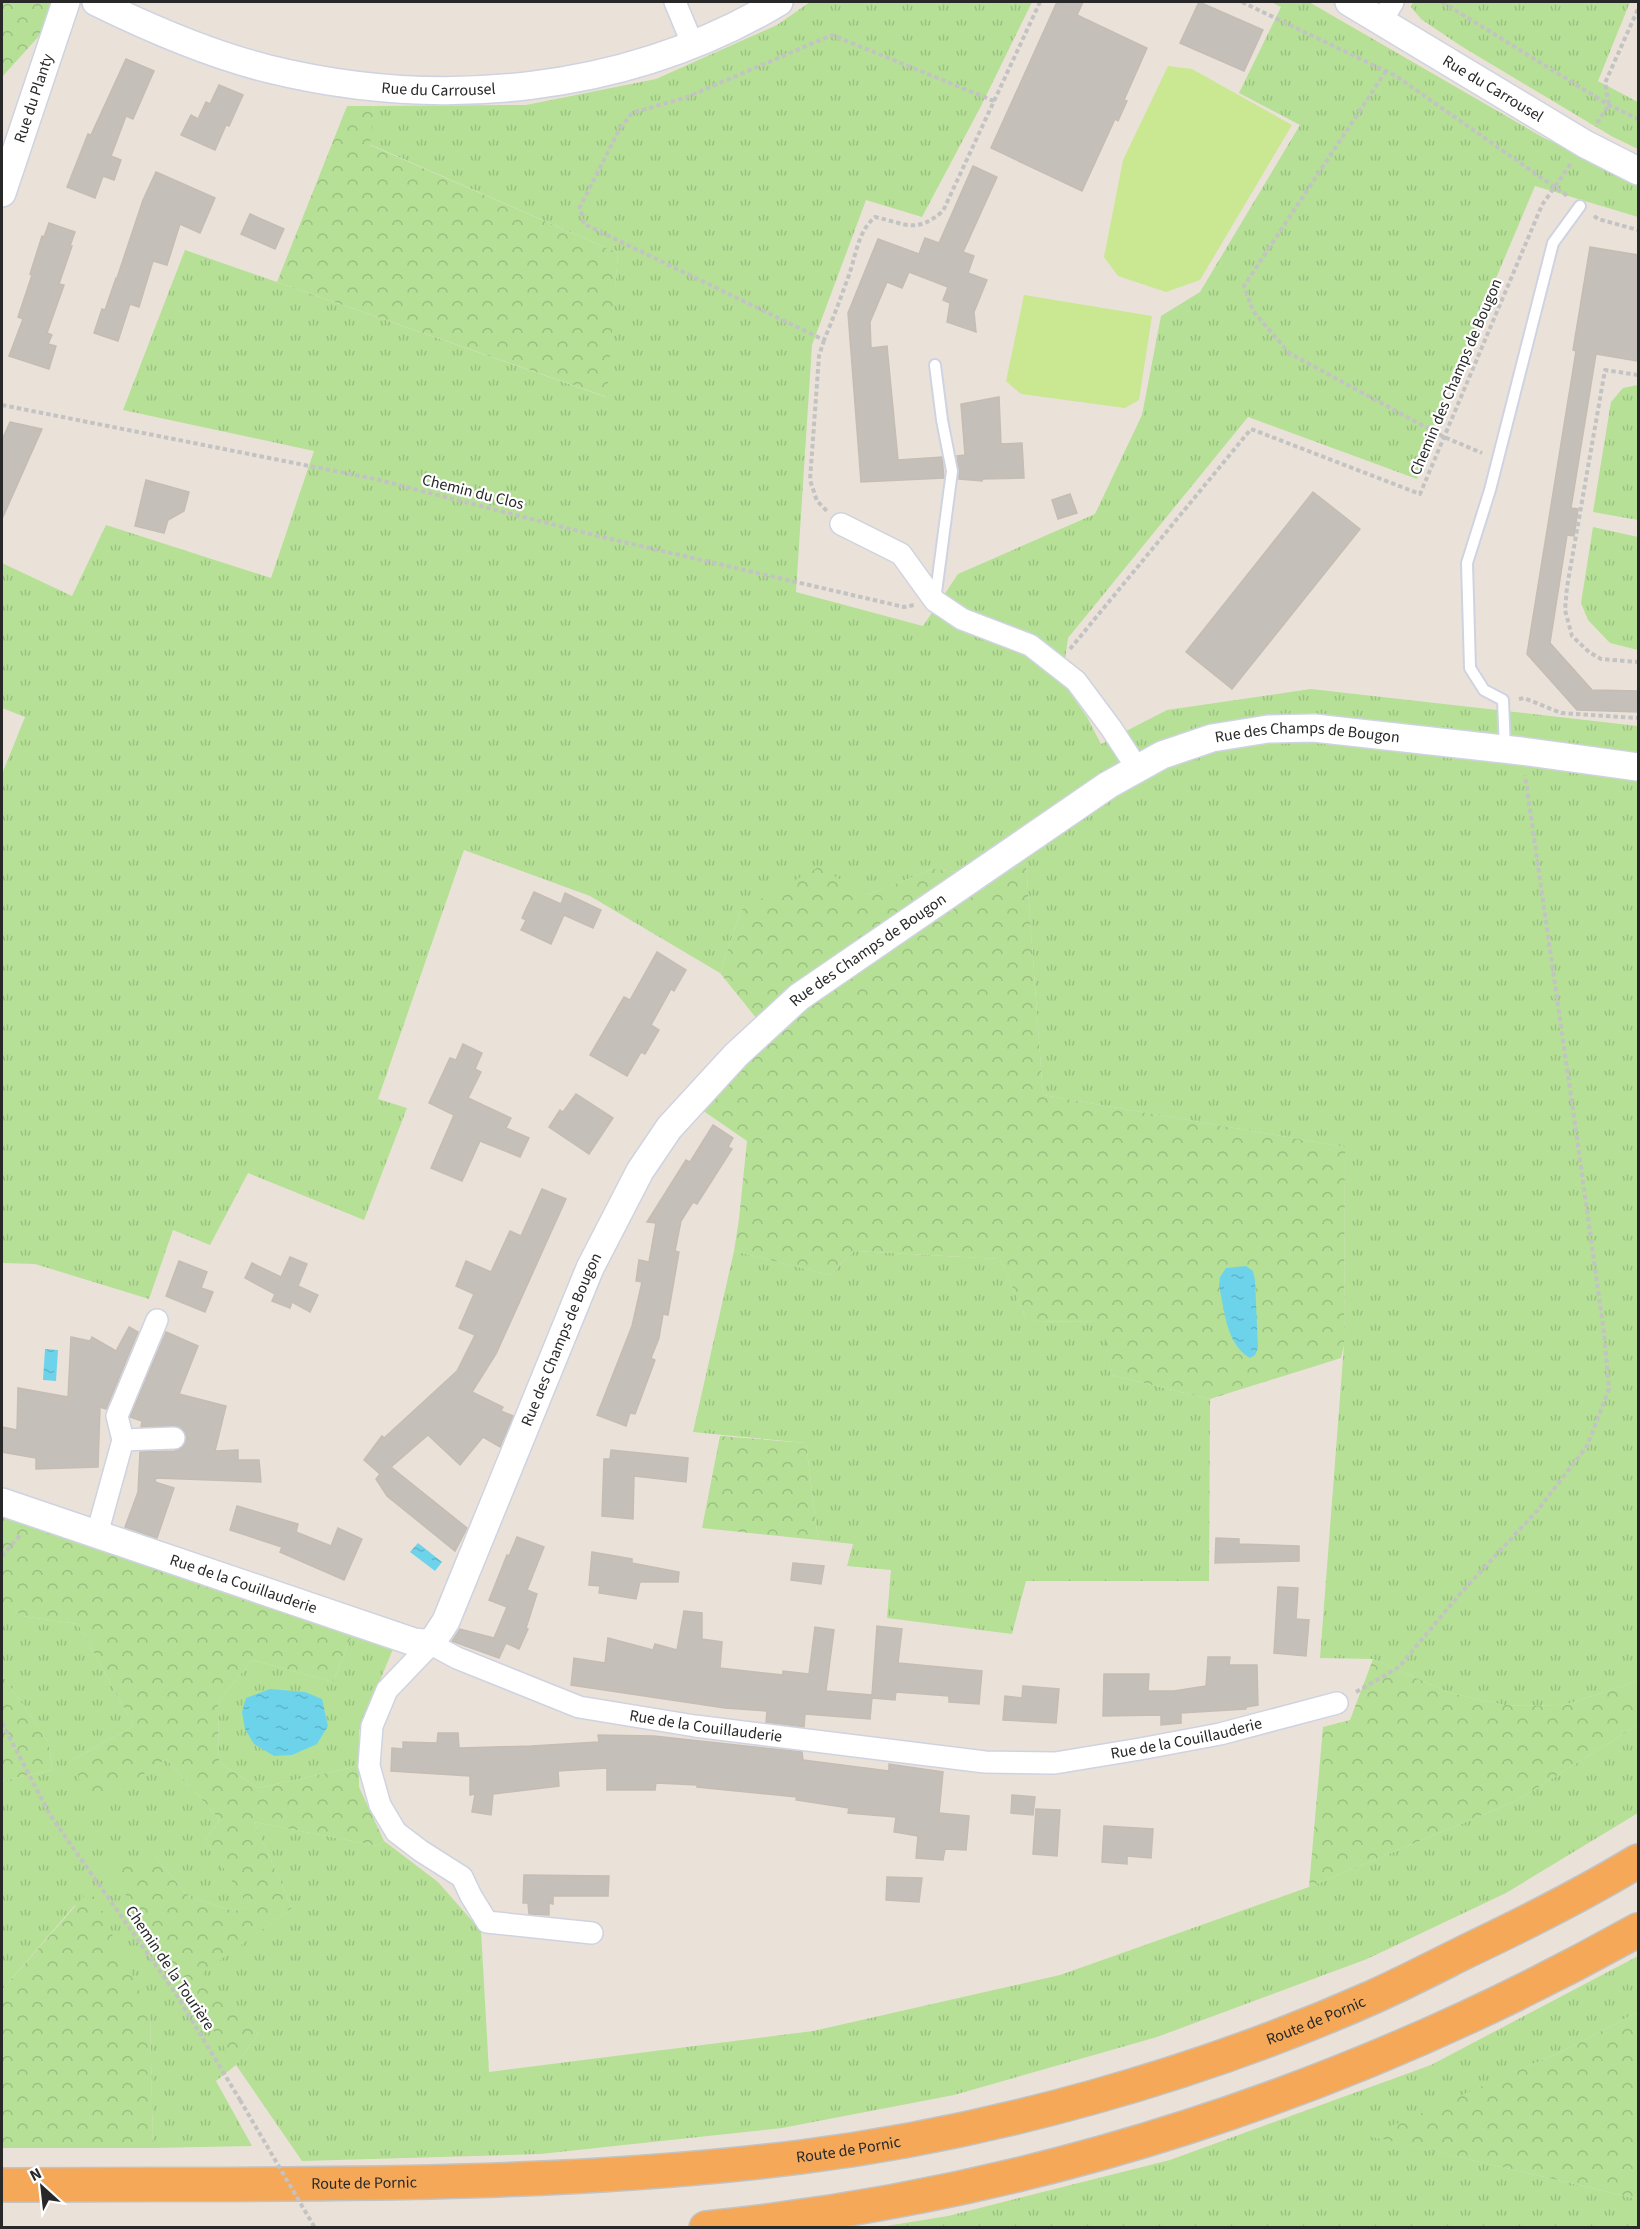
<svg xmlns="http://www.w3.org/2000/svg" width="1640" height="2229" viewBox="0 0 1640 2229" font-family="'Source Sans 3',sans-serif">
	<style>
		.grass { fill: url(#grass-tufts) }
		.forest { fill: url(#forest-crowns) }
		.pitch { fill: #cae792 }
		.water { fill: url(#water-ripples) }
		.building { fill: #c5bfb9; stroke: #c5bdb3; stroke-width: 1.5 }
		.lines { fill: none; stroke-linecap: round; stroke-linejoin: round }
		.service-casing { stroke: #cfd3e1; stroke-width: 14 }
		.minor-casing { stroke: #cfd3e1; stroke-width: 24 }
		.tertiary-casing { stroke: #cfd3e1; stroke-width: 30 }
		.trunk-casing { stroke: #c3c3c3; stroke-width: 36 }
		.path { stroke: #c3c3c3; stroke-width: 4; stroke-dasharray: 4.5 3; stroke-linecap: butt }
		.service { stroke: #fff; stroke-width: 10 }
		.minor { stroke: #fff; stroke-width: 21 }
		.tertiary { stroke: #fff; stroke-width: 27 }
		.trunk { stroke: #f4a858; stroke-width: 33 }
		.path-bridge { stroke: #c3c3c3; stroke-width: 4; stroke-dasharray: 4.5 3; stroke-linecap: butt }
		.labels { text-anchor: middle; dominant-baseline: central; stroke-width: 4.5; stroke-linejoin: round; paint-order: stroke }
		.street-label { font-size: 16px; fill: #282828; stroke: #fff }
	</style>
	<defs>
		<pattern id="grass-tufts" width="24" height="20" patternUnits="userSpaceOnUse" patternTransform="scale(1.5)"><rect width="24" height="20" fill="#b5e096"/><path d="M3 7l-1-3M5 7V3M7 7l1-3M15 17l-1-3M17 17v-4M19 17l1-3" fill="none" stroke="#9cc081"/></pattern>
		<pattern id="forest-crowns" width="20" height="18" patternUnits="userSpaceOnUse" patternTransform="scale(1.5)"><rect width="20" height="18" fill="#b5e096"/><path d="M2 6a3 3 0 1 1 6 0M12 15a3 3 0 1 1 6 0" fill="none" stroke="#9cc081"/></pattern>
		<pattern id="water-ripples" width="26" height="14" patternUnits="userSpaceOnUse" patternTransform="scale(1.5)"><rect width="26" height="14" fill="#6dd3eb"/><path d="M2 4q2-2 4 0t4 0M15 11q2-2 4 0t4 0" fill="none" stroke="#5eb5ca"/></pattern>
	</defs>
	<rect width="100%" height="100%" fill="#eae2d9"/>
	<g class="grass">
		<polygon points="810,2 1032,2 980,108 922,217 866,200 812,345 796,592 923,626 958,574 1095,514 1142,415 1161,316 1200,292 1300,125 1239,93 1281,7 1271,2 1309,2 1544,138 1638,180 1638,217 1535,186 1436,420 1417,479 1248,417 1068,638 1062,681 1087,717 1101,744 1167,710 1311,689 1638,726 1638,1681 1562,1706 1504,1705 1450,1693 1373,1659 1320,1658 1344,1345 1345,1147 1043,1095 1026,863 995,877 933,869 867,895 741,910 720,973 590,896 464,850 378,1099 407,1108 364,1220 248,1173 210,1245 173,1230 149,1299 35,1264 2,1263 2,774 25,717 2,708 2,563 72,596 106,525 271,578 314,451 123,410 185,250 606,397 618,253 369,144 374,106 526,105 656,79 777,25"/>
		<polygon points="1413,2 1630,2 1598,81 1638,102 1638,149 1613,137 1461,46 1421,19 1411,7"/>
		<polygon points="1638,385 1638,520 1593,512 1611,402 1623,388"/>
		<polygon points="1593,527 1638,537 1638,650 1610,643 1588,620 1581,603"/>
		<polygon points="734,1251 830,1275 854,1251 1000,1259 1027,1321 1104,1322 1111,1375 1210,1399 1209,1581 1026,1581 1012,1634 887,1618 891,1570 847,1566 853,1544 818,1540 806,1443 693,1432"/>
		<polygon points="3,1601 22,1616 78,1624 134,1726 74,1759 99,1803 166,1759 220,1820 205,1840 250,1907 234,1911 189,1897 155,1857 236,2065 258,2034 201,1973 292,1908 254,1822 378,1846 384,1841 438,1882 481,1931 489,2072 813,2031 1060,1975 1309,1887 1516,1801 1638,1725 1638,1813 1506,1893 1367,1959 1157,2037 954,2095 782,2128 540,2154 302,2161 236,2065 216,2081 252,2146 153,2148 150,2013 75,1905 2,1990 2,1781 52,1770 49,1743 2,1675"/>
		<polygon points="352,1635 393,1649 359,1731 359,1766 258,1788 219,1762 218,1702 252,1660 333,1682"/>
		<polygon points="1638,1956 1638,2012 1565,2050 1370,2136 1638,2199 1638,2227 874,2228 948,2216 1170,2160 1431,2065"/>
	</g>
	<g class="forest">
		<polygon points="2,2 53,2 49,25 2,77"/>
		<polygon points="347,106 374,106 370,145 618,253 607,397 277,282"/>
		<polygon points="1026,863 1043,1095 1345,1147 1344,1345 1341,1358 1210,1399 1111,1375 1103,1322 1027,1321 1000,1259 854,1251 830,1275 734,1251 739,1219 747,1141 702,1110 769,1034 720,973 741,910 819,867 867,895 933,869 995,877"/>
		<polygon points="720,1436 806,1443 818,1540 702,1528"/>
		<polygon points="2,1516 352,1635 333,1682 252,1660 218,1702 219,1762 258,1788 359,1766 359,1787 384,1841 378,1846 254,1822 292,1908 202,1973 258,2034 236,2065 107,1866 155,1857 189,1897 234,1911 249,1907 205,1840 220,1820 166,1759 99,1804 84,1799 74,1759 134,1726 78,1624 22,1616 4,1602 2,1614"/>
		<polygon points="1373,1659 1450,1693 1504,1705 1562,1706 1638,1681 1638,1725 1516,1801 1309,1887 1323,1727 1350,1720"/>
		<polygon points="2,1675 49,1743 52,1770 2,1781"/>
		<polygon points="90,1889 150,2013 153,2148 2,2148 2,1990"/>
		<polygon points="1638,2012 1638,2199 1369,2136 1565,2050"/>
	</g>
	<g class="pitch">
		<polygon points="1168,66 1192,69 1292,125 1200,280 1166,292 1118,276 1104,257 1123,160"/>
		<polygon points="1024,295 1152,316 1139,400 1125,408 1021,394 1006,381"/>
	</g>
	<g class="water">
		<path d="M 1246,1266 L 1253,1271 L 1255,1280 L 1258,1348 L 1255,1355 L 1250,1358 C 1226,1344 1225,1311 1219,1286 L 1220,1277 L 1226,1268 Z"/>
		<polygon points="45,1349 58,1350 56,1381 43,1380"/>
		<polygon points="418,1543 442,1562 435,1571 410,1552"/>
		<polygon points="270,1689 305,1692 322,1699 328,1726 317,1744 292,1755 274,1756 254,1744 245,1729 242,1712 246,1698"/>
	</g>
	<g class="building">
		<polygon points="1057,2 1083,2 1077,15 1147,48 1124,100 1127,101 1118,121 1115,119 1082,191 991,148"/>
		<polygon points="1199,2 1263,30 1244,71 1180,43"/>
		<polygon points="126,59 154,71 133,119 126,116 111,156 121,160 114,180 103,176 95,198 67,187 88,134 91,135"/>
		<polygon points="219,85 243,95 229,126 226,125 215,150 181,135 191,115 198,119 206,102 210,104"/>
		<polygon points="973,166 997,177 963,252 974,256 968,273 987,280 974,312 976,332 947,322 950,303 943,300 948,287 909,272 902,288 887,282 870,322 871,348 887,346 898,460 942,457 944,478 861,482 848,313 878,239 919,254 925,238 939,243"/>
		<polygon points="156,172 215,198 200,233 180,224 167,265 153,261 139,307 130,304 118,341 94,333 102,309 105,310 116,278 117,278 143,200"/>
		<polygon points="250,214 284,229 275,249 241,234"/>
		<polygon points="49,223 75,232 70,246 72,246 59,284 64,285 47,333 52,335 48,344 56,346 49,369 9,356 23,319 18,317 32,275 30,274 42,236 44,237"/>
		<polygon points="1590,247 1638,255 1638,361 1596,354 1571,508 1578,509 1574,536 1567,535 1550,643 1592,690 1638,691 1638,712 1577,710 1527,654 1576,351 1573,350"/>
		<polygon points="999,397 1001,444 1022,443 1024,478 982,479 982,481 959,479 957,456 965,455 961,404"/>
		<polygon points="10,422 42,429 2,519 2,440"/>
		<polygon points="146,480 189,492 184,511 168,520 164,533 135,526"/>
		<polygon points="1313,492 1360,529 1232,689 1186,652"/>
		<polygon points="1070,494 1077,513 1058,519 1052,500"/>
		<polygon points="534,892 561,904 565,893 601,910 593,928 564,915 551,944 521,930 526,920 522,918"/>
		<polygon points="657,952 686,970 674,991 671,989 651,1025 659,1030 645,1054 641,1052 627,1076 590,1055 624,997 630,1000"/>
		<polygon points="463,1044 482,1053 475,1069 481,1072 468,1098 511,1118 506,1128 529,1138 520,1157 480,1141 462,1181 431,1168 454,1115 429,1103 450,1058 456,1060"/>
		<polygon points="576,1094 613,1118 589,1154 549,1127 560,1110 563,1112"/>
		<polygon points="713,1125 733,1138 728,1147 732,1149 697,1204 693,1202 681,1221 675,1251 679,1252 668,1315 663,1314 659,1338 651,1358 655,1360 635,1414 630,1413 626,1426 597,1415 632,1326 642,1282 636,1281 639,1260 649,1262 656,1223 647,1222 686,1160 690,1162"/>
		<polygon points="542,1189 566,1199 496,1354 472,1392 503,1407 501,1411 513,1416 500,1447 483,1437 460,1465 428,1435 391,1467 467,1528 455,1551 387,1496 376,1479 380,1474 364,1460 382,1436 384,1438 457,1371 475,1335 459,1328 474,1294 456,1286 466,1261 491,1272 510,1231 521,1236"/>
		<polygon points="290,1257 307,1264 298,1286 318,1295 310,1312 292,1302 290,1308 272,1301 275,1294 245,1278 252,1263 281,1277"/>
		<polygon points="179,1261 207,1272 201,1288 213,1292 205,1312 166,1296"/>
		<polygon points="129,1327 138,1332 106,1409 100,1407 98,1467 36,1469 36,1458 2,1452 2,1427 17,1430 18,1388 68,1397 71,1337 90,1341 92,1337 116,1351"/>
		<polygon points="166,1332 198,1346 179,1394 226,1406 215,1451 238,1450 238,1460 259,1460 261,1482 156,1478 155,1482 174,1488 157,1538 125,1527 138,1492 140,1452 175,1451 181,1448 187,1438 184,1431 179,1427 141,1427 142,1421 130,1417"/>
		<polygon points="611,1450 688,1458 686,1482 634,1476 633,1519 602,1516 604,1459 610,1459"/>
		<polygon points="237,1506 298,1524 296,1532 331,1546 338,1528 362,1539 344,1580 280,1552 282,1547 230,1530"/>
		<polygon points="517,1537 544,1547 527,1590 537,1594 526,1628 528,1629 519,1649 506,1643 499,1658 452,1641 460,1629 494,1638 507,1607 489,1600 507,1555 509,1556"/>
		<polygon points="1216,1538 1239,1539 1239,1544 1299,1546 1299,1561 1215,1563"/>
		<polygon points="592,1552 632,1559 632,1563 679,1572 678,1582 640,1582 636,1599 599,1593 600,1586 589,1585"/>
		<polygon points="793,1563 824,1566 821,1584 791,1580"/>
		<polygon points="1278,1587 1298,1588 1296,1619 1309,1620 1306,1656 1274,1653"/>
		<polygon points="684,1611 702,1613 702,1639 722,1642 720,1668 783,1675 783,1671 809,1674 815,1627 834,1630 826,1691 872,1695 877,1626 902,1629 898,1663 982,1671 979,1704 949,1702 949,1696 896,1692 895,1700 872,1698 870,1719 805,1714 804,1727 766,1722 767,1711 725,1708 571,1685 574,1658 605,1663 608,1638 653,1650 655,1644 677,1650"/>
		<polygon points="1208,1657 1230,1657 1229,1665 1257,1665 1258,1705 1246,1707 1246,1709 1181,1713 1181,1723 1161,1725 1161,1715 1103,1716 1104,1674 1149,1674 1148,1691 1174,1691 1206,1686"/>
		<polygon points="1023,1686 1059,1689 1056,1723 1003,1720 1005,1696 1022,1698"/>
		<polygon points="438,1733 458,1733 459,1748 531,1746 599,1742 598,1735 654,1736 802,1752 803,1760 889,1771 889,1764 943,1772 939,1813 969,1816 966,1850 945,1849 943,1860 916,1858 918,1836 894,1832 896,1817 848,1813 849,1808 796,1800 797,1797 697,1787 697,1785 656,1783 655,1790 607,1790 607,1768 558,1771 559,1786 493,1794 491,1815 472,1812 475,1794 470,1795 470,1776 391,1771 392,1748 403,1749 403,1742 437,1743"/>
		<polygon points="1012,1795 1035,1797 1033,1815 1011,1813"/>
		<polygon points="1036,1809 1060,1810 1057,1856 1033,1854"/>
		<polygon points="1104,1826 1153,1829 1151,1858 1127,1856 1127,1864 1102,1862"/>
		<polygon points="524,1875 609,1876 608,1896 553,1896 553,1904 549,1903 549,1915 529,1914 528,1903 523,1903"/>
		<polygon points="887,1877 922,1878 919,1902 886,1900"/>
	</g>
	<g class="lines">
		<g class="service-casing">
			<g id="service">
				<polyline points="935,600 952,471 942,420 935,365"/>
				<polyline points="1505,749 1503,700 1484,690 1470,668 1467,563 1490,490 1553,243 1580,206"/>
			</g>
		</g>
		<g class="minor-casing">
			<g id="minor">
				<polyline points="675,2 693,45"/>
				<polyline points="1382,20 1393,2"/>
				<polyline points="841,524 901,554 935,601 962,619 1030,645 1076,681 1111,728 1137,768"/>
				<polyline points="123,1440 174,1438"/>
				<polyline points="97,1534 123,1440 117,1416 157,1320"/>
				<path id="s1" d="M 592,1933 L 487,1922 L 471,1896 L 462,1877 L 421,1851 L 396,1832 L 380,1805 L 369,1766 L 372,1726 L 387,1690 L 431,1644 L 457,1658 L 579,1707 L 695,1726 L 985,1762 L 1055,1763 L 1140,1749 L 1220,1734 L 1337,1703"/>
			</g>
		</g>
		<g class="tertiary-casing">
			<g id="tertiary">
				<path id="s2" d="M 96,2 C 149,28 212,55 269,69 C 440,111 627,93 779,2"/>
				<path id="s3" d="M 1349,2 L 1585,144 L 1638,171"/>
				<path id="s4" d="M 2,193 L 66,2"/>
				<path id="s5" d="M 2,1502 L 414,1642 L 431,1644 L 446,1621 L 590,1268 L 640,1171 L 669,1128 L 736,1055 L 799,997 L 1108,785 L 1162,755 L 1212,738 L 1268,729 L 1314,728 L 1521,751 L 1638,767"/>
			</g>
		</g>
		<g class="trunk-casing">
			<g id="trunk">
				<path id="s6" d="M 2,2185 C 268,2183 535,2190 801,2157 C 991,2133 1198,2075 1373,1997 C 1404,1983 1435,1967 1465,1952 C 1524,1924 1582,1895 1638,1861"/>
				<path d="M 706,2228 C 1035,2195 1350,2091 1638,1930"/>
			</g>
		</g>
		<g class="path">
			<polyline points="1242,2 1396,76 1569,197"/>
			<polyline points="1442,2 1609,105 1638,119"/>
			<polyline points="1386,71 1244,286 1253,311 1289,353 1444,437 1482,453"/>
			<path d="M 994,101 L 832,35 L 687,97 L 632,113 L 619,130 L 580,207 L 584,224 L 824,340 C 833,319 841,297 849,275 C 856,255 858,231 875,217 C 907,224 916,234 943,211 L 1040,2"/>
			<polyline points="1597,123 1609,105 1605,83 1638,9"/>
			<polyline points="1594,216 1598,219 1638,230"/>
			<polyline points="824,340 819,356 810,480 817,501 827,511"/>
			<polyline points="1638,375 1605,370 1567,587 1565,610 1572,636 1589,652 1601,659 1638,662"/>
			<polyline points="2,405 375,479 602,537 904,607 914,605"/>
			<polyline points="1070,649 1251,429 1420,494 1542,205 1572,162"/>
			<polyline points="1519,699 1524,698 1561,713 1638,718"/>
			<polyline points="2,1556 21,1534"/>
			<polyline points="1356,1692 1399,1667 1459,1595 1537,1511 1587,1446 1609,1389 1604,1333 1576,1131 1525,775"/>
			<polyline points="2,1723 50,1815 176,1994 240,2100"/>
		</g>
		<use href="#service" class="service"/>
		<use href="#minor" class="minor"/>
		<use href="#tertiary" class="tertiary"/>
		<use href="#trunk" class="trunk"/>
		<polyline class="path-bridge" points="240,2100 315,2228"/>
	</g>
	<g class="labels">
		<g class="street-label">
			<text stroke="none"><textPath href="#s3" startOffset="168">Rue du Carrousel</textPath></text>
			<text stroke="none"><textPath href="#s2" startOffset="357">Rue du Carrousel</textPath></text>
			<text stroke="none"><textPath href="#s4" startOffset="100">Rue du Planty</textPath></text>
			<text transform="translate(1456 377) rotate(-67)">Chemin des Champs de Bougon</text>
			<text transform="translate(473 492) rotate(14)">Chemin du Clos</text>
			<text stroke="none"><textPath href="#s5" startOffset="1792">Rue des Champs de Bougon</textPath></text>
			<text stroke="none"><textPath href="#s5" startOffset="1290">Rue des Champs de Bougon</textPath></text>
			<text stroke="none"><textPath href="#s5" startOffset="784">Rue des Champs de Bougon</textPath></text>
			<text stroke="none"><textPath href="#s5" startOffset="255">Rue de la Couillauderie</textPath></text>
			<text stroke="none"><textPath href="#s1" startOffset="741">Rue de la Couillauderie</textPath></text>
			<text stroke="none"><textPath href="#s1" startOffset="1226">Rue de la Couillauderie</textPath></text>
			<text transform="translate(170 1968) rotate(56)">Chemin de la Tourière</text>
			<text stroke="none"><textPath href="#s6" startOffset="1334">Route de Pornic</textPath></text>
			<text stroke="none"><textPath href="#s6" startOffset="848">Route de Pornic</textPath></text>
			<text stroke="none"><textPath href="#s6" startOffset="362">Route de Pornic</textPath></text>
		</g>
	</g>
	<rect width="1640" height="2229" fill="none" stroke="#282828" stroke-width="6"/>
	<g transform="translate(42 2187) rotate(333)" stroke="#ffffff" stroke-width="4.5" paint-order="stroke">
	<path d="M0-4.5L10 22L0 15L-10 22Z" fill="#282828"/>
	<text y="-9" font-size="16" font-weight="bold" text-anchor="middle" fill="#282828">N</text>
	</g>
</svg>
